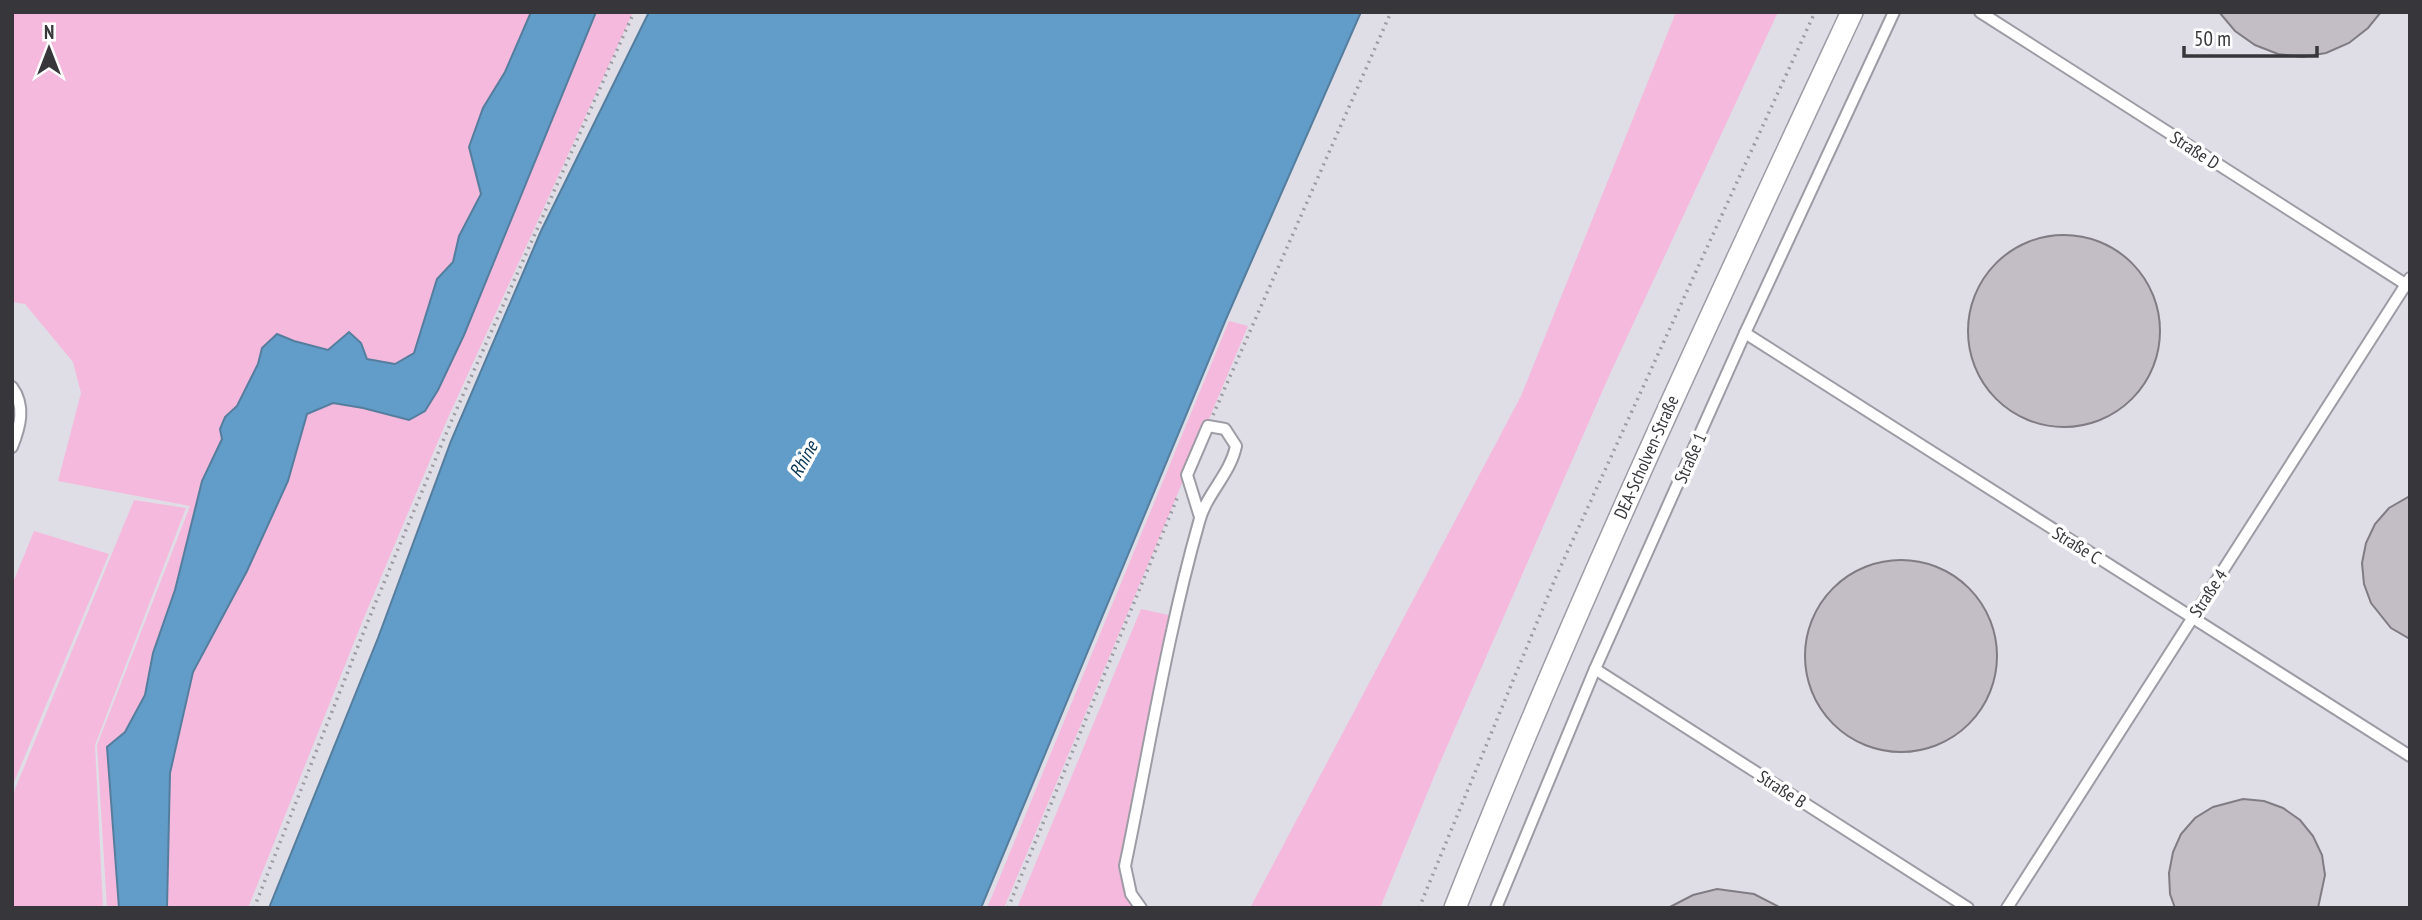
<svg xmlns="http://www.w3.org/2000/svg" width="2422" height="920" viewBox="0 0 2422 920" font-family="'PT Sans Narrow',sans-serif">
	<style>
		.green { fill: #f5b9dd }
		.water { fill: #629cc8; stroke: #557e9e; stroke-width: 2 }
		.building { fill: #c3bdc5; stroke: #817c83; stroke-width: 2 }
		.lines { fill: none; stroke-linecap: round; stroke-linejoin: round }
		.service-casing { stroke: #9d9ca5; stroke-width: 14 }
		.minor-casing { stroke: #9d9ca5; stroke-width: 24 }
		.path { stroke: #9c9ba2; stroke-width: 3.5; stroke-dasharray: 2 5; stroke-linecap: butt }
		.service { stroke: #fff; stroke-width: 10 }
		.minor { stroke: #fff; stroke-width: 21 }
		.labels { text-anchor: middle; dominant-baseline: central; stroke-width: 7; stroke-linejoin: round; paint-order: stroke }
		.street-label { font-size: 18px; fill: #37373b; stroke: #fff }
		.water-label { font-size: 19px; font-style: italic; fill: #073654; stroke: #fff }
	</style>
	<rect width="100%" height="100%" fill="#dfdee7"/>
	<g class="green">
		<polygon points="12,12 531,12 505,72 483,108 469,147 482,194 459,236 453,262 437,279 414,353 395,364 367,359 361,343 349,332 328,350 294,341 277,334 262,348 258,364 237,406 224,417 220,429 222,438 202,481 175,590 153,653 145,695 125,732 107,747 119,908 107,908 97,745 190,506 58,481 81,393 73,362 25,304 12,302"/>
		<polygon points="596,12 633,12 447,420 363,620 248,908 167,908 170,773 193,672 247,571 288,481 307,414 333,403 363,408 464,335"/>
		<polygon points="1676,12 1778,12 1609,376 1438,767 1380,908 1250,908 1521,396"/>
		<polygon points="1229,321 1248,326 1004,908 987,908"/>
		<polygon points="134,500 186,508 95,745 103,908 12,908 12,801 15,789"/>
		<polygon points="34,531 109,554 12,787 12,585"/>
		<polygon points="1141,609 1169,615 1119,867 1128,896 1134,908 1017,908"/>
	</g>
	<g class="water">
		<polygon points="531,12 596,12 464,335 438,390 425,411 409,420 363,408 333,403 307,414 288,481 247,571 193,672 170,773 167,908 119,908 107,747 125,732 145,695 153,653 175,590 202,481 222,439 220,429 225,417 237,406 258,364 262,348 277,334 294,341 328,350 349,332 361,343 367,359 395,364 414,353 437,279 453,262 459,236 481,194 469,147 483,108 505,72"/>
		<polygon points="649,12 1361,12 1226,319 981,908 269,908 378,638 451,441 541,231"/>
	</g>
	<g class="building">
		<polygon points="2219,12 2381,12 2368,28 2349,43 2326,53 2302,57 2278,54 2255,45 2235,31"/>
		<circle cx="2064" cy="331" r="96"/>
		<polygon points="2410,496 2410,639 2391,628 2371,603 2364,584 2362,563 2366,543 2375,524 2389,508"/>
		<circle cx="1901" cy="656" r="96"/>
		<polygon points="2243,799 2264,801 2283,808 2300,820 2313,836 2322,855 2325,875 2318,908 2175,908 2170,894 2169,873 2173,852 2181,834 2195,818 2213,807"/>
		<polygon points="1717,889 1754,894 1781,908 1668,908 1693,895"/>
	</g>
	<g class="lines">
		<g class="service-casing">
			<g id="service">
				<polyline points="1980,12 2410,287"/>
				<polyline points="1745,333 2410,756"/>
				<path d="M 12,387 C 26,406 20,427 12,447"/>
				<polyline points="1595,669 1968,908"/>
				<path d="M 1141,908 L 1131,894 L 1125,866 C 1149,751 1167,635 1199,522 C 1206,494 1230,475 1236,446 L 1225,429 L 1208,426 L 1187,475 L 1200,517"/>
				<polyline points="1496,908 1595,669 1745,333 1894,12"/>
				<polyline points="2007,908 2410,278"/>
			</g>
		</g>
		<g class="minor-casing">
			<path id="minor" d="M 1455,908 C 1575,604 1714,308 1852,12"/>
		</g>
		<g class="path">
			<polyline points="1213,415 1391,12"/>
			<polyline points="254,908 368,621 451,422 634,12"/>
			<polyline points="1008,908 1178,496"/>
			<polyline points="1419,908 1555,579 1815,12"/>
		</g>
		<use href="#service" class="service"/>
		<use href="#minor" class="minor"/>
	</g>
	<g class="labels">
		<g class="street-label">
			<text transform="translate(2195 150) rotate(33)">Straße D</text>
			<text transform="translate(1646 457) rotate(-66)">DEA-Scholven-Straße</text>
			<text transform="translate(1690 458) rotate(-66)">Straße 1</text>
			<text transform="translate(2077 545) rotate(32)">Straße C</text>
			<text transform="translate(2208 593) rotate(-57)">Straße 4</text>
			<text transform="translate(1782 789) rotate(33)">Straße B</text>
		</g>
		<g class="water-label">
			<text transform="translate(803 459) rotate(-61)">Rhine</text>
		</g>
	</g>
	<rect width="2422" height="920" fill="none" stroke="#37373b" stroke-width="28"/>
	<g transform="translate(49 49)" stroke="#ffffff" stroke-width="5" paint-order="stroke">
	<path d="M0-5L12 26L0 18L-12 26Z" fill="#37373b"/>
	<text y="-10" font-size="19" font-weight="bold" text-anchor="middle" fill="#37373b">N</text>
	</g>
	<path d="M2184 46v10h133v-10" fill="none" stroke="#37373b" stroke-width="3.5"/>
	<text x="2194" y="46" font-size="21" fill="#37373b" stroke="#ffffff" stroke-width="5" paint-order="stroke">50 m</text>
</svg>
